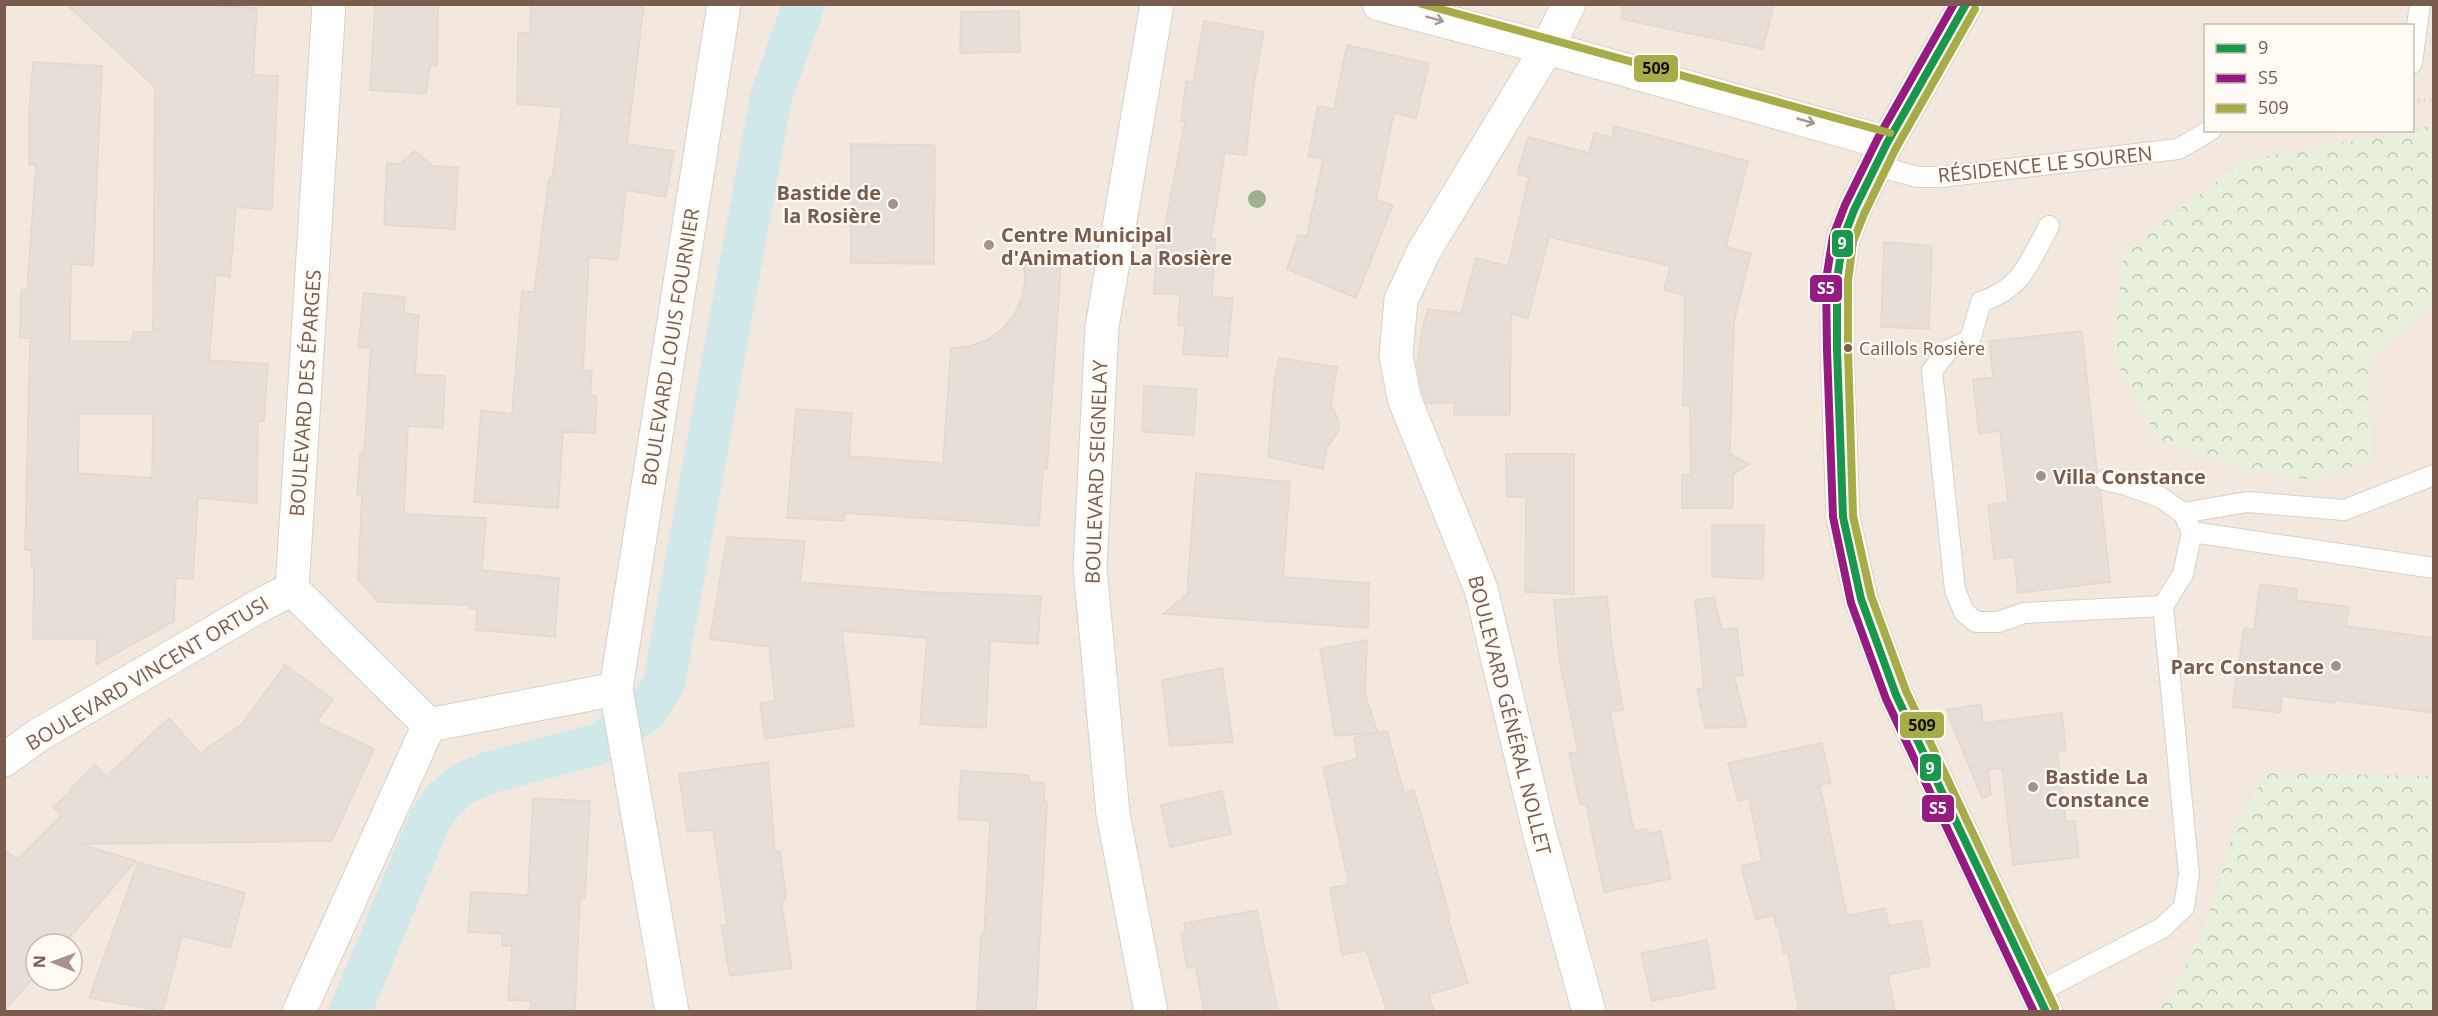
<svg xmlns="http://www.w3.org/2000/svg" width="2438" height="1016" viewBox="0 0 2438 1016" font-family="'Open Sans',sans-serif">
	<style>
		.residential { fill: #f2e8de; fill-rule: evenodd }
		.forest { fill: url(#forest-crowns) }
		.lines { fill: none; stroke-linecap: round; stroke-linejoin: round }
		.canal { stroke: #d0e8ea; stroke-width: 42 }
		.building { fill: #e6ded7; stroke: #e2d8d2; stroke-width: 1.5; fill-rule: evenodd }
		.service-casing { stroke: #d7d1cb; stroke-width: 22 }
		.minor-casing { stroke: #d7d1cb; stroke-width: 35 }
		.tertiary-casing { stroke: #d7d1cb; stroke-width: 35 }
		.path { stroke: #dcd5d0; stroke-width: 4; stroke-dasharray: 1.5 4.5; stroke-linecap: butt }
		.service { stroke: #fefefd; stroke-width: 20 }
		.minor { stroke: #fefefd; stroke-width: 33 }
		.tertiary { stroke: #fefefd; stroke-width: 33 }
		.bus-1-casing { stroke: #fffaf3; stroke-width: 12 }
		.bus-2-casing { stroke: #fffaf3; stroke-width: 12 }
		.bus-3-casing { stroke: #fffaf3; stroke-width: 12 }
		.bus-1 { stroke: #19984d; stroke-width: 8 }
		.bus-2 { stroke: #951b81; stroke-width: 8 }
		.bus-3 { stroke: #a6ac48; stroke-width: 8 }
		.tree { fill: #9eb190 }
		.oneway { stroke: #a8958b }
		.poi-dot { fill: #a69286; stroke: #fffaf3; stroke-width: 2 }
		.bus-dot { fill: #7a5c4d; stroke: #fffaf3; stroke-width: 2 }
		.labels { text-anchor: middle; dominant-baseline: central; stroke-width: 4.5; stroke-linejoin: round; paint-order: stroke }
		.bus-label { font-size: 18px; fill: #7a5c4d; stroke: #fffaf3; text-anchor: start }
		.street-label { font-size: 20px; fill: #7a5c4d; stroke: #fffaf3 }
		.poi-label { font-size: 20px; font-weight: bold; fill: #7a5c4d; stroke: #fffaf3; text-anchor: start }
		.line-badge { stroke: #fffaf3; stroke-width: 2 }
		.badge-label { font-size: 16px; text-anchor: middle; font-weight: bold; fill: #fff }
		.pale-badge-label { font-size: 16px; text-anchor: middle; font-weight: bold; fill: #111 }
	</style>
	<defs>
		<pattern id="forest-crowns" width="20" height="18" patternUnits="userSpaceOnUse" patternTransform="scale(1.5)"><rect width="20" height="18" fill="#e7f0db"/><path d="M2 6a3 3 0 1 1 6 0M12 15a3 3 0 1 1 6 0" fill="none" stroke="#c0c6b4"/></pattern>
	</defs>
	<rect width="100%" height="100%" fill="#f9f5f0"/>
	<path class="residential" d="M 5,5 L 2433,5 L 2433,1011 L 5,1011 ZM 2206,26 L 2412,26 L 2412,130 L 2206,130 ZM 36,944 L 72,944 L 72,980 L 36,980 Z"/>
	<g class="forest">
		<polygon points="2433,125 2433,308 2425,309 2368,360 2371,461 2310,480 2254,471 2159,441 2113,356 2124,251 2245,160 2408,132"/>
		<polygon points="2267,773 2433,776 2433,1011 2157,1011 2169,998 2203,933 2234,829"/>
	</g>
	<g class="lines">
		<polyline class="canal" points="350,1012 430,819 444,800 462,784 491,772 599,744 646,711 664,683 771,97 804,4"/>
	</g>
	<g class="building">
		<path d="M 66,4 L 217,4 L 217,6 L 257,8 L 253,75 L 278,76 L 272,210 L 236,207 L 230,277 L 216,275 L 209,360 L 268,364 L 264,421 L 258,421 L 257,503 L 198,498 L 193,579 L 176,578 L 174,621 L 96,665 L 97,639 L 33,639 L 34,567 L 32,567 L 31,550 L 25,550 L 30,338 L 20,338 L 21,290 L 27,290 L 36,165 L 29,164 L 29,114 L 33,62 L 102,66 L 93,266 L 71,264 L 70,341 L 132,342 L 133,332 L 153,332 L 155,87 ZM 79,414 L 153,414 L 152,478 L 78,473 Z"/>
		<polygon points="375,4 438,4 437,66 430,66 426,94 370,90"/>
		<polygon points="531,4 644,4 627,144 674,151 666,197 626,190 618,260 589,257 583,371 592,371 590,396 597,396 595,433 563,432 558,508 474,502 481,410 512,414 522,291 534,292 549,178 552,178 562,107 517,104 518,32 530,33"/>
		<polygon points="1623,4 1774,4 1763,49 1621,19"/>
		<polygon points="1019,11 1020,52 960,53 961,12"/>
		<polygon points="1204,21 1264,32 1253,90 1246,155 1225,153 1211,239 1215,239 1212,297 1233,298 1227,357 1183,354 1185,326 1178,325 1180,294 1154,294 1157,236 1163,236 1185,121 1181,121 1186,81 1193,82"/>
		<polygon points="1347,45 1429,63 1416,118 1394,113 1376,200 1393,205 1356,298 1287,269 1298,235 1307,236 1323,159 1308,156 1318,106 1334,109"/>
		<polygon points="1614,126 1748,161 1726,247 1751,253 1734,322 1730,454 1750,464 1733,474 1733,508 1682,508 1682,475 1691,475 1690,406 1683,406 1685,295 1664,290 1670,266 1549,237 1528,318 1511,314 1510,415 1454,415 1454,403 1426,403 1423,394 1417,364 1422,330 1428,309 1461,313 1476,258 1508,266 1529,177 1517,174 1528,137 1589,153 1594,133 1612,137"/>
		<polygon points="851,144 935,145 934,264 851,263"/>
		<polygon points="415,151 433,166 458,167 455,229 384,225 387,163 400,164"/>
		<polygon points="1884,242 1932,246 1929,329 1881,327"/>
		<polygon points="1024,264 1061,266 1047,469 1043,469 1039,526 845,513 844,521 787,518 796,409 852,413 849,456 943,463 951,348 970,346 987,340 1002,329 1014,315 1021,299 1025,281"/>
		<polygon points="364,293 405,297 404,313 419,315 415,374 445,376 443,428 408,426 404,514 486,518 482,570 559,578 555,637 476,630 477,609 469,608 469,605 378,602 358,579 362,495 357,495 360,453 364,454 371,348 358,347"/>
		<polygon points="2082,331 2097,471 2094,477 2093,483 2100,490 2110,582 2018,593 2014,557 1994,559 1988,505 2008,502 2000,431 1979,434 1973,380 1993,377 1989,341"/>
		<polygon points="1279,358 1337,367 1331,404 1339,421 1339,430 1327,448 1323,469 1268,457 1274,383"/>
		<polygon points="1144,386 1197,389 1194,435 1142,432"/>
		<polygon points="1506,454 1574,454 1574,594 1525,592 1526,497 1507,497"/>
		<polygon points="1196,473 1290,482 1283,577 1369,583 1368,628 1163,614 1187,594"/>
		<polygon points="1712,525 1764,525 1763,579 1712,577"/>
		<polygon points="727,537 805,541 800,582 926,592 1041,596 1038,644 990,641 986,728 920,724 927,638 842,631 854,726 765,739 760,703 775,701 769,647 710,639"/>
		<polygon points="2260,584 2297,589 2296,600 2349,607 2346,626 2433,638 2433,713 2335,700 2335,703 2282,696 2280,713 2232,707 2244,628 2254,630"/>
		<polygon points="1607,596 1612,647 1623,710 1610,712 1634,831 1646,829 1648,833 1661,831 1671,879 1604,892 1586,804 1580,805 1569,753 1578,752 1559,658 1554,600"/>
		<polygon points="1714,597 1722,630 1737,628 1743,675 1734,676 1747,727 1705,728 1697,689 1704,688 1695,600"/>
		<polygon points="1367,640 1365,694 1378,733 1335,736 1320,649"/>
		<polygon points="285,665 333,699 317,722 374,749 332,841 80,844 136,861 64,944 36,944 36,975 4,1011 4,850 18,859 62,815 53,807 73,790 71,788 95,765 106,777 169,718 200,753 242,724"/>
		<polygon points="1222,668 1233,742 1170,746 1162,680"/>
		<polygon points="1981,704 1983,723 2062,713 2066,750 2057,753 2066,821 2075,821 2079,857 2013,865 2002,768 1988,770 1991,795 1982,798 1946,710"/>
		<polygon points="1387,731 1404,793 1414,790 1450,917 1448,918 1468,983 1429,995 1434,1011 1387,1011 1366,950 1342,955 1330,888 1349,884 1323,767 1357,759 1354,738"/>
		<polygon points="1822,743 1831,783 1820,785 1847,916 1885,908 1889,926 1921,920 1930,966 1888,975 1895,1011 1799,1011 1788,953 1784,954 1778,926 1776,926 1774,915 1756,919 1746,885 1741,866 1762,861 1749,798 1738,801 1728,763"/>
		<polygon points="768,762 775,851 780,851 786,895 782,906 792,968 730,976 721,925 727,924 713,830 687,832 679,774"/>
		<polygon points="961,771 1029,775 1029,782 1045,783 1044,800 1047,803 1036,1011 977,1011 981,934 984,935 990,821 958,819"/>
		<polygon points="1222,791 1231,834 1170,847 1161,805"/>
		<polygon points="533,798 590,801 585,898 580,898 575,1011 530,1011 531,1001 508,1000 512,946 502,946 502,934 468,932 471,892 528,895"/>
		<polygon points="138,862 245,893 230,948 182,936 163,1011 89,998"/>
		<polygon points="1257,910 1278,1011 1204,1011 1196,967 1187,968 1181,934 1186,933 1184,923"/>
		<polygon points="1707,940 1715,988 1652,1001 1641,953"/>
	</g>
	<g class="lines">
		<g class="service-casing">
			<g id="service">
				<polyline points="2412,63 2420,4"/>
				<polyline points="1876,166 1918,177 1941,177 2178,149 2211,130"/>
				<polyline points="2105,480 2126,485 2160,497 2183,513 2192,532 2183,574 2163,606"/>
				<polyline points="2183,513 2247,502 2344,510 2434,475"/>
				<polyline points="2192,532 2434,568"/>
				<path d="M 2038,992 L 2162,928 L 2184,907 L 2189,875 L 2163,606 L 2024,613 L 1998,622 L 1976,622 L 1964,612 L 1955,590 L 1932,371 L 1948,350 L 1970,340 L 1981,302 C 2024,287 2028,263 2049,226"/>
			</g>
		</g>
		<g class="minor-casing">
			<g id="minor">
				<polyline points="329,4 292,589 429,725"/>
				<polyline points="1569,4 1547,48 1424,251 1401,300 1396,355 1404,398 1481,589 1539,831 1589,1012"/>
				<polyline points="4,760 37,736 257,607 292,589"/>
				<polyline points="299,1012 429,725 616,689"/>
				<polyline points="672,1012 616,689 724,4"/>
				<polyline points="1151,1012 1113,814 1090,568 1102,327 1157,4"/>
			</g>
		</g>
		<g class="tertiary-casing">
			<g id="tertiary">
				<polyline points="1379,4 1547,48 1887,143"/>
				<polyline points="1966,4 1887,143 1854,210 1843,239 1837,280 1837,350 1843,517 1861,599 1896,695 2046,1012"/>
			</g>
		</g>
		<polyline class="path" points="2412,102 2434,99"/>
		<use href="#service" class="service"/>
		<use href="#minor" class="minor"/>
		<use href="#tertiary" class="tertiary"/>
		<g class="bus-1-casing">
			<polyline id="bus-1" points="1966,4 1887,143 1854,210 1843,239 1837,280 1837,350 1843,517 1861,599 1896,695 2046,1012"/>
		</g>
		<g class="bus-2-casing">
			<polyline id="bus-2" points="1954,4 1878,138 1845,205 1833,236 1826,280 1827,350 1833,517 1851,603 1886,699 2034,1012"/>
		</g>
		<g class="bus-3-casing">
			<g id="bus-3">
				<polyline points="1422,4 1890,133"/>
				<polyline points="1975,9 1896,148 1864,214 1853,242 1848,281 1848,350 1853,516 1871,596 1906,691 2055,1008"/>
			</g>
		</g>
		<use href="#bus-1" class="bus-1"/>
		<use href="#bus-2" class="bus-2"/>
		<use href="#bus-3" class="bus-3"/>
	</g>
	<circle class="tree" cx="1257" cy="199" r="9"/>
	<defs><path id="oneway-shaft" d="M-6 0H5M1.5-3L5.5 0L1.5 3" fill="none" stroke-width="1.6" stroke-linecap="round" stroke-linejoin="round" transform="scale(1.5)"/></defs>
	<g class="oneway">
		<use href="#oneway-shaft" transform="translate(1435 19) rotate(15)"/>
		<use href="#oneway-shaft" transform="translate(1806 121) rotate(16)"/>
	</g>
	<g class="poi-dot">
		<circle cx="893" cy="204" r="6"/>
		<circle cx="989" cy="245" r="6"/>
		<circle cx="2041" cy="476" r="6"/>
		<circle cx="2336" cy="666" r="6"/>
		<circle cx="2033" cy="787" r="6"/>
	</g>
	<circle class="bus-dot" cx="1848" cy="348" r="5"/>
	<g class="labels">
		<g class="bus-label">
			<text x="1859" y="348">Caillols Rosière</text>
		</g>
		<g class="street-label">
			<text transform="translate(2045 164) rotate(-6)">RÉSIDENCE LE SOUREN</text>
			<text transform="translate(670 347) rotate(-81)">BOULEVARD LOUIS FOURNIER</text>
			<text transform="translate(305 393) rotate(-86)">BOULEVARD DES ÉPARGES</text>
			<text transform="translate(1096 472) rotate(-88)">BOULEVARD SEIGNELAY</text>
			<text transform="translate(147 673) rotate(-31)">BOULEVARD VINCENT ORTUSI</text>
			<text transform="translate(1510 715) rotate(76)">BOULEVARD GÉNÉRAL NOLLET</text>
		</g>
		<g class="poi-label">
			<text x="881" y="192" text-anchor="end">Bastide de<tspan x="881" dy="23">la Rosière</tspan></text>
			<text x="1001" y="234">Centre Municipal<tspan x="1001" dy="23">d'Animation La Rosière</tspan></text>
			<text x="2053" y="476">Villa Constance</text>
			<text x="2324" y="666" text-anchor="end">Parc Constance</text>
			<text x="2045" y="776">Bastide La<tspan x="2045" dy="23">Constance</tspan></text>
		</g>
	</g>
	<g class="line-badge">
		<rect x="1633" y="54" width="46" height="29" rx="6" fill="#a6ac48"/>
		<rect x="1831" y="229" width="23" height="29" rx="6" fill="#19984d"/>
		<rect x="1809" y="274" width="34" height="29" rx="6" fill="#951b81"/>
		<rect x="1899" y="711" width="46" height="28" rx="6" fill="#a6ac48"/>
		<rect x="1919" y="753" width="23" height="29" rx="6" fill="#19984d"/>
		<rect x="1921" y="794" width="34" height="29" rx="6" fill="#951b81"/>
	</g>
	<g class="badge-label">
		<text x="1842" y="249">9</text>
		<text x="1826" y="294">S5</text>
		<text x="1930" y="774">9</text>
		<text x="1938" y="814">S5</text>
	</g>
	<g class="pale-badge-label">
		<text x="1656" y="74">509</text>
		<text x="1922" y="731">509</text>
	</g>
	<rect width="2438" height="1016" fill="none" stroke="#7a5c4d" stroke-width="12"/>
	<rect x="2204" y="24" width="210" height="108" fill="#fffaf3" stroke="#cabbb1" stroke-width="1.5"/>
	<rect x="2216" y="44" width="30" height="9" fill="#19984d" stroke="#cabbb1" stroke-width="1.5"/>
	<text x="2258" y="54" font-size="18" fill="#7a5c4d">9</text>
	<rect x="2216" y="74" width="30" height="9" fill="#951b81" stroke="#cabbb1" stroke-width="1.5"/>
	<text x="2258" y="84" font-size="18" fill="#7a5c4d">S5</text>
	<rect x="2216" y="104" width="30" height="9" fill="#a6ac48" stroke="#cabbb1" stroke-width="1.5"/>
	<text x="2258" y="114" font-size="18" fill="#7a5c4d">509</text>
	<g transform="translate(54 962) rotate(271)"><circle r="28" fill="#fffaf3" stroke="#cabbb1" stroke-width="1.5"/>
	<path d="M0-4.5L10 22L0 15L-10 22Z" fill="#a69286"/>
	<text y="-9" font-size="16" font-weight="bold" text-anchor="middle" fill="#7a5c4d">N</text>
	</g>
</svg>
